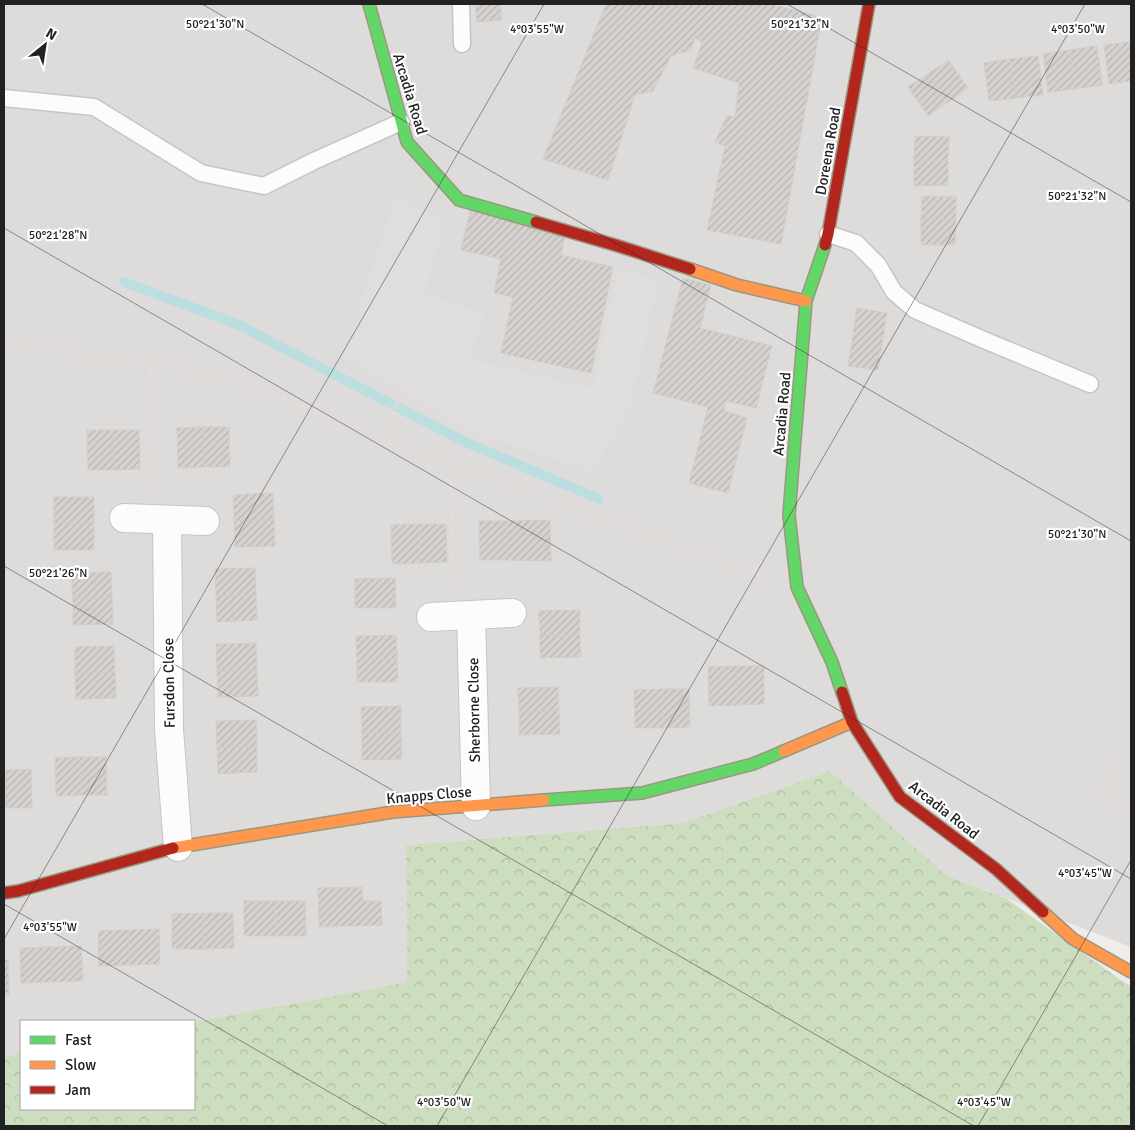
<svg xmlns="http://www.w3.org/2000/svg" width="1135" height="1130" viewBox="0 0 1135 1130" font-family="Signika,sans-serif">
	<style>
		.residential { fill: #dedcdb }
		.forest { fill: url(#forest-crowns) }
		.parking { fill: #dfdedd }
		.lines { fill: none; stroke-linecap: round; stroke-linejoin: round }
		.stream { stroke: #bddee1; stroke-width: 10 }
		.building { fill: url(#building-hatch); stroke: #d2ceca }
		.lane-casing { stroke: #c6c5c4; stroke-width: 19 }
		.street-casing { stroke: #c6c5c4; stroke-width: 30 }
		.fast-casing { stroke: #9a9880; stroke-width: 14 }
		.slow-casing { stroke: #9a9880; stroke-width: 14 }
		.jam-casing { stroke: #9a9880; stroke-width: 14 }
		.path { stroke: #ecdada; stroke-width: 3; stroke-dasharray: 2.5 2.5; stroke-linecap: butt }
		.lane { stroke: #fdfcfc; stroke-width: 16 }
		.street { stroke: #fdfcfc; stroke-width: 28 }
		.fast { stroke: #63d668; stroke-width: 11 }
		.slow { stroke: #ff974d; stroke-width: 11 }
		.jam { stroke: #b3261e; stroke-width: 11 }
		.ticks { fill: none; stroke: #212121; stroke-width: 1; stroke-opacity: 0.45 }
		.labels { text-anchor: middle; dominant-baseline: central; stroke-width: 4.5; stroke-linejoin: round; paint-order: stroke }
		.street-label { font-size: 15px; fill: #212121; stroke: #fff }
		.ticks-label { font-size: 12px; text-anchor: middle; fill: #212121; stroke: #fff; stroke-width: 4.5; stroke-linejoin: round; paint-order: stroke }
	</style>
	<defs>
		<pattern id="forest-crowns" width="20" height="18" patternUnits="userSpaceOnUse" patternTransform="scale(1.25)"><rect width="20" height="18" fill="#cdddbf"/><path d="M2 6a3 3 0 1 1 6 0M12 15a3 3 0 1 1 6 0" fill="none" stroke="#b0bda4"/></pattern>
		<pattern id="building-hatch" width="6" height="6" patternUnits="userSpaceOnUse" patternTransform="scale(1.25)"><rect width="6" height="6" fill="#d6d2d0"/><path d="M-1 1l2-2M0 6l6-6M5 7l2-2" fill="none" stroke="#b7b4b2"/></pattern>
	</defs>
	<rect width="100%" height="100%" fill="#efece9"/>
	<polygon class="residential" points="4,4 1131,4 1131,947 946,875 830,771 683,823 406,845 407,982 194,1022 21,1021 21,1053 4,1057"/>
	<polygon class="forest" points="830,771 946,875 1007,899 1121,980 1131,986 1131,1126 4,1126 4,1057 21,1053 21,1109 194,1109 194,1022 407,982 406,845 683,823"/>
	<polygon class="parking" points="397,195 443,223 424,295 484,312 471,360 593,388 618,269 658,280 631,404 593,471 471,433 344,357"/>
	<g class="lines">
		<polyline class="stream" points="124,282 237,324 465,442 599,499"/>
	</g>
	<g class="building">
		<polygon points="475,4 501,4 501,20 477,22"/>
		<polygon points="606,4 769,4 822,17 781,244 707,230 725,146 715,142 727,115 735,118 739,83 693,68 702,42 695,38 691,50 671,56 653,91 635,95 608,180 543,159"/>
		<polygon points="1130,42 1131,81 1109,84 1104,45"/>
		<polygon points="1097,46 1102,85 1075,89 1070,50"/>
		<polygon points="1070,50 1075,89 1048,92 1043,54"/>
		<polygon points="1038,56 1043,95 1016,98 1010,59"/>
		<polygon points="1010,59 1016,98 989,101 984,63"/>
		<polygon points="948,60 968,88 947,103 928,74"/>
		<polygon points="928,74 947,103 928,116 908,87"/>
		<polygon points="915,136 949,137 948,161 914,160"/>
		<polygon points="914,160 948,161 948,185 914,186"/>
		<polygon points="922,196 956,197 956,220 921,219"/>
		<polygon points="470,211 566,232 561,255 613,267 591,373 501,353 513,297 494,293 501,259 461,250"/>
		<polygon points="921,219 956,220 955,245 921,245"/>
		<polygon points="683,278 711,285 700,328 772,346 756,408 726,401 724,411 747,418 728,493 689,483 708,407 653,393"/>
		<polygon points="857,308 887,313 878,370 848,366"/>
		<polygon points="203,427 204,467 178,468 177,428"/>
		<polygon points="203,427 229,427 230,467 204,467"/>
		<polygon points="87,430 113,430 114,470 88,470"/>
		<polygon points="113,430 139,430 140,469 114,470"/>
		<polygon points="273,493 274,520 234,521 233,495"/>
		<rect x="54" y="497" width="40" height="26"/>
		<polygon points="274,520 275,546 235,547 234,521"/>
		<polygon points="550,520 551,561 508,560 507,521"/>
		<polygon points="479,521 507,521 508,560 480,560"/>
		<rect x="54" y="523" width="40" height="27"/>
		<polygon points="419,524 420,563 392,564 391,525"/>
		<polygon points="419,524 446,524 447,562 420,563"/>
		<polygon points="255,568 256,595 216,596 215,569"/>
		<polygon points="111,572 112,598 73,599 71,573"/>
		<polygon points="395,578 396,608 355,608 355,579"/>
		<polygon points="256,595 257,620 217,622 216,596"/>
		<polygon points="112,598 113,624 73,625 73,599"/>
		<polygon points="580,610 580,635 540,635 539,611"/>
		<polygon points="396,635 397,659 357,660 356,636"/>
		<polygon points="540,635 580,635 581,657 540,658"/>
		<polygon points="256,643 257,670 217,671 216,644"/>
		<polygon points="114,646 115,672 75,673 75,647"/>
		<polygon points="397,659 398,682 357,682 357,660"/>
		<polygon points="737,666 738,705 709,706 708,667"/>
		<polygon points="737,666 764,666 764,704 738,705"/>
		<polygon points="257,670 258,696 218,697 217,671"/>
		<polygon points="115,672 116,698 76,699 75,673"/>
		<polygon points="558,687 559,711 519,712 518,688"/>
		<polygon points="662,689 689,689 690,727 663,728"/>
		<polygon points="662,689 663,728 635,728 634,690"/>
		<polygon points="401,706 401,733 362,734 361,707"/>
		<polygon points="559,711 560,734 519,735 519,712"/>
		<polygon points="256,720 257,747 217,748 216,721"/>
		<polygon points="401,733 402,759 362,760 362,734"/>
		<polygon points="257,747 257,772 218,774 217,748"/>
		<polygon points="80,757 81,795 56,796 55,758"/>
		<polygon points="80,757 106,757 107,795 81,795"/>
		<polygon points="31,769 32,808 6,808 5,770"/>
		<polygon points="4,770 5,770 6,808 4,808"/>
		<polygon points="362,887 363,901 381,901 382,925 319,927 318,888"/>
		<rect x="244" y="901" width="31" height="35"/>
		<polygon points="275,901 305,901 306,936 275,936"/>
		<polygon points="202,913 203,949 172,949 172,914"/>
		<polygon points="202,913 233,913 234,948 203,949"/>
		<polygon points="159,929 160,964 130,965 128,930"/>
		<polygon points="128,930 130,965 99,966 98,931"/>
		<polygon points="81,946 83,981 52,982 51,947"/>
		<polygon points="51,947 52,982 21,983 20,948"/>
		<polygon points="4,960 8,960 9,995 4,995"/>
	</g>
	<g class="lines">
		<g class="lane-casing">
			<g id="lane">
				<polyline points="461,4 462,44"/>
				<polyline points="4,98 94,107 201,173 264,186 314,161 401,122"/>
				<polyline points="828,234 856,243 878,265 894,292 915,310 984,340 1090,384"/>
			</g>
		</g>
		<g class="street-casing">
			<g id="street">
				<polyline points="124,518 205,521"/>
				<polyline points="167,520 169,729 178,847"/>
				<polyline points="471,615 476,806"/>
				<polyline points="431,617 512,613"/>
			</g>
		</g>
		<g class="fast-casing">
			<g id="fast">
				<polyline points="369,4 407,142 459,200 536,222"/>
				<polyline points="825,245 806,301 789,515 797,587 832,662 842,692"/>
				<polyline points="544,800 642,793 753,764 784,751"/>
			</g>
		</g>
		<g class="slow-casing">
			<g id="slow">
				<polyline points="690,269 737,285 806,301"/>
				<polyline points="784,751 852,722"/>
				<polyline points="173,848 393,812 544,800"/>
				<polyline points="1043,912 1073,939 1131,972"/>
			</g>
		</g>
		<g class="jam-casing">
			<g id="jam">
				<polyline points="536,222 615,245 690,269"/>
				<polyline points="825,245 828,234 869,4"/>
				<polyline points="842,692 852,722 900,797 996,869 1043,912"/>
				<polyline points="4,893 18,891 173,848"/>
			</g>
		</g>
		<g class="path">
			<polyline points="4,344 209,371 451,463 767,578"/>
			<polyline points="151,363 152,490"/>
			<polyline points="384,437 402,392"/>
			<polyline points="451,463 453,587"/>
			<polyline points="1131,768 1119,761 1102,791 1131,813"/>
		</g>
		<use href="#lane" class="lane"/>
		<use href="#street" class="street"/>
		<use href="#fast" class="fast"/>
		<use href="#slow" class="slow"/>
		<use href="#jam" class="jam"/>
	</g>
	<path class="ticks" d="M 202,4 L 1131,541M 787,4 L 1131,202M 4,228 L 1131,879M 4,566 L 974,1126M 4,904 L 388,1126M 4,939 L 544,4M 437,1126 L 1085,4M 978,1126 L 1131,860"/>
	<g class="labels">
		<g class="street-label">
			<text transform="translate(410 94) rotate(73)">Arcadia Road</text>
			<text transform="translate(828 151) rotate(-80)">Doreena Road</text>
			<text transform="translate(782 414) rotate(-85)">Arcadia Road</text>
			<text transform="translate(169 683) rotate(-91)">Fursdon Close</text>
			<text transform="translate(474 710) rotate(-91)">Sherborne Close</text>
			<text transform="translate(429 795) rotate(-5)">Knapps Close</text>
			<text transform="translate(944 810) rotate(38)">Arcadia Road</text>
		</g>
	</g>
	<g class="ticks-label">
		<text x="215" y="28">50°21'30"N</text>
		<text x="800" y="28">50°21'32"N</text>
		<text x="1078" y="33">4°03'50"W</text>
		<text x="537" y="33">4°03'55"W</text>
		<text x="1077" y="200">50°21'32"N</text>
		<text x="58" y="239">50°21'28"N</text>
		<text x="1077" y="538">50°21'30"N</text>
		<text x="58" y="577">50°21'26"N</text>
		<text x="1085" y="877">4°03'45"W</text>
		<text x="50" y="931">4°03'55"W</text>
		<text x="444" y="1106">4°03'50"W</text>
		<text x="984" y="1106">4°03'45"W</text>
	</g>
	<rect width="1135" height="1130" fill="none" stroke="#212121" stroke-width="10"/>
	<rect x="20" y="1020" width="175" height="90" fill="#ffffff" stroke="#a6a6a6"/>
	<rect x="30" y="1036" width="25" height="8" fill="#63d668" stroke="#a6a6a6"/>
	<text x="65" y="1045" font-size="15" fill="#212121">Fast</text>
	<rect x="30" y="1061" width="25" height="8" fill="#ff974d" stroke="#a6a6a6"/>
	<text x="65" y="1070" font-size="15" fill="#212121">Slow</text>
	<rect x="30" y="1086" width="25" height="8" fill="#b3261e" stroke="#a6a6a6"/>
	<text x="65" y="1095" font-size="15" fill="#212121">Jam</text>
	<g transform="translate(45 45) rotate(30)" stroke="#ffffff" stroke-width="4" paint-order="stroke">
	<path d="M0-4L9 19L0 12L-9 19Z" fill="#212121"/>
	<text y="-8" font-size="14" font-weight="bold" text-anchor="middle" fill="#212121">N</text>
	</g>
</svg>
